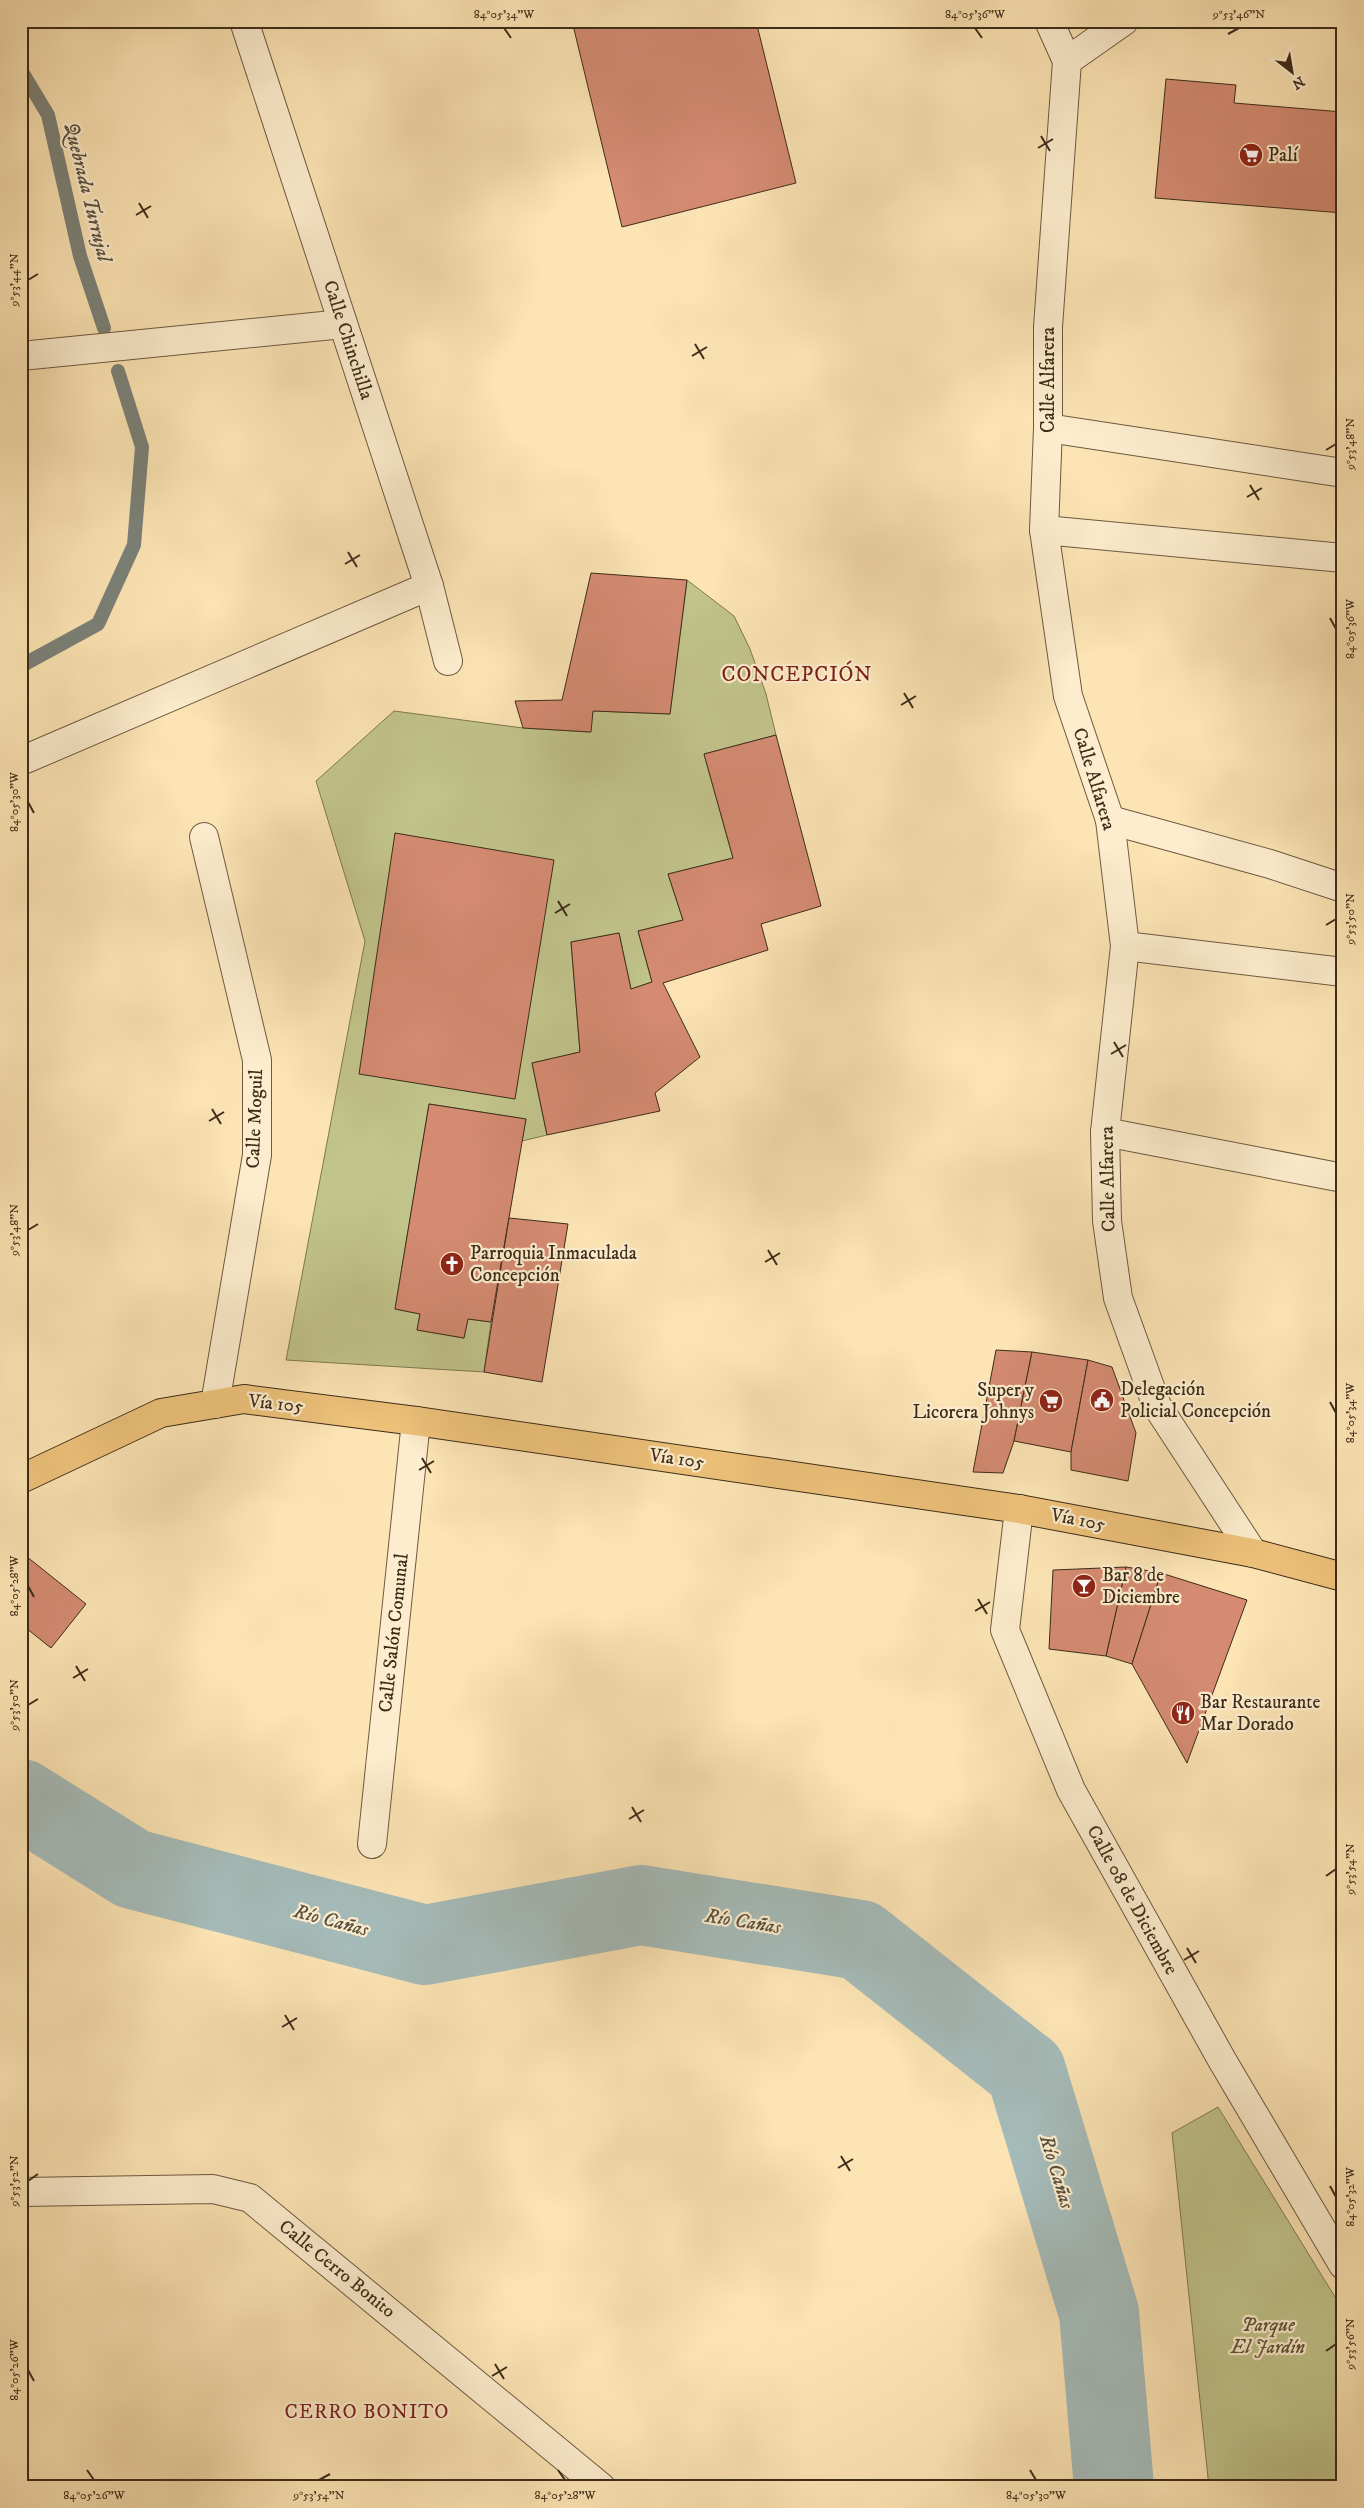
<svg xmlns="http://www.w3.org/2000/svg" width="1364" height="2508" viewBox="0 0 1364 2508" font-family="'IM FELL DW Pica',serif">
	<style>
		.green { fill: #c1c48b; stroke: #7f7852 }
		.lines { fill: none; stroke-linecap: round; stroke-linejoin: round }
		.stream { stroke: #7b8279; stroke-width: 14 }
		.river { stroke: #a5bbb9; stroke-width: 80 }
		.building { fill: #d48b72; stroke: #3d2c19 }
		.minor-casing { stroke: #6d5a40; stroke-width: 30 }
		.major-casing { stroke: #3d2c19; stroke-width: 30 }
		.minor { stroke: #fdedce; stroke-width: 28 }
		.major { stroke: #eec27a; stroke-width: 28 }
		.ticks { fill: none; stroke: #3d2c19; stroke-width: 2 }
		.labels { text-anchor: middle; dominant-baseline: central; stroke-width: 4.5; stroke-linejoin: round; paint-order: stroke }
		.poi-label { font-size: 19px; fill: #3d2c19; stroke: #fdedce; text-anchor: start }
		.street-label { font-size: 19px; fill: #3d2c19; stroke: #fdedce }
		.park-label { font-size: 19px; font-style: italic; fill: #5e5236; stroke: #fdedce }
		.water-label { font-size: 20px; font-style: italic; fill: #575041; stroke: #fdedce }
		.neighbourhood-label { font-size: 20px; letter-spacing: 1px; fill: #7a1f14; stroke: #fdedce }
		.quarter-label { font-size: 21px; letter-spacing: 1px; fill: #7a1f14; stroke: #fdedce }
		.neatline { fill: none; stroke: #3d2c19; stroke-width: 2 }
		.ticks-label { font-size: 12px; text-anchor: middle; fill: #3d2c19 }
	</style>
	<rect width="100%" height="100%" fill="#fce4b4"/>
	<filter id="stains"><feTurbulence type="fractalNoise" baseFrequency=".004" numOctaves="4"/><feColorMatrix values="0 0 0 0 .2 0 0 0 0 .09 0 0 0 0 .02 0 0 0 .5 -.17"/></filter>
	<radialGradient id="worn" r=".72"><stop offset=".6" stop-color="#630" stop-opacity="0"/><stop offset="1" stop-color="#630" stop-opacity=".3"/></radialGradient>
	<g class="green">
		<polygon points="687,580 734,616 750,649 766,694 776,735 704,754 733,858 668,874 683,920 638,931 652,982 631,989 619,933 571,942 580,1052 532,1063 547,1135 522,1141 526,1119 429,1104 395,1309 420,1314 417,1330 464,1338 468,1319 491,1322 484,1372 286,1360 365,941 316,781 394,711 523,728 590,732 593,711 670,714"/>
		<polygon points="1218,2107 1343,2310 1343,2476 1326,2487 1209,2487 1172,2133"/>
	</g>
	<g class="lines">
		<g class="stream">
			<polyline points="21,70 48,115 80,256 104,328"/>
			<polyline points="21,666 98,624 134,545 142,447 118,371"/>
		</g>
		<polyline class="river" points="21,1799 133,1869 425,1945 641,1905 860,1940 1026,2071 1099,2313 1114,2487"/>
	</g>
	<g class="building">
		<polygon points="572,21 756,21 796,183 622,227"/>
		<polygon points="1166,79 1236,85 1234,103 1343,112 1343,213 1155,198"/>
		<polygon points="591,573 687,580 670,714 593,711 591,732 523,728 515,701 562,700"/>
		<polygon points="776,735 821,906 761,924 768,950 663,983 700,1057 655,1093 660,1111 547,1135 532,1063 580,1052 571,942 619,933 631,989 652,982 638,931 683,920 668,874 733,858 704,754"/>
		<polygon points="395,833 554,860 515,1099 359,1074"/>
		<polygon points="429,1104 526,1119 491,1322 468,1319 464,1338 417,1330 420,1314 395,1309"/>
		<polygon points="509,1218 568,1224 542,1382 484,1372"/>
		<polygon points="996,1350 1032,1352 1014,1441 1003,1473 973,1472"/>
		<polygon points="1032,1352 1088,1360 1071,1452 1014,1441"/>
		<polygon points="1088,1360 1112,1367 1136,1433 1128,1481 1071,1470 1071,1452"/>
		<polygon points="21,1552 86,1604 51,1648 21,1624"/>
		<polygon points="1126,1567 1161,1573 1132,1664 1106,1656"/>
		<polygon points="1126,1567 1106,1656 1049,1649 1053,1570"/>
		<polygon points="1161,1573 1247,1600 1187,1763 1132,1664"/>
	</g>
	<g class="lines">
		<g class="minor-casing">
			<g id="minor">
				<polyline points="244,21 429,586 448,661"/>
				<polyline points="1049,21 1067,61 1048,327 1048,428 1044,530 1068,696 1110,820 1125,946 1105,1132 1107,1221 1118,1298 1157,1406 1253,1553"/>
				<polyline points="1067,61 1124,21"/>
				<polyline points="21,356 343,324"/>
				<polyline points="1048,428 1343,473"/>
				<polyline points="1044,530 1343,558"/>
				<polyline points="21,761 429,586"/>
				<polyline points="1110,820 1270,864 1343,888"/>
				<polyline points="204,837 257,1060 257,1155 215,1404"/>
				<polyline points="1125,946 1343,972"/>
				<polyline points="1105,1132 1343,1178"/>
				<polyline points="1019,1509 1005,1630 1071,1790 1222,2060 1343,2265"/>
				<polyline points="372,1844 416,1421"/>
				<polyline points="21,2192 213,2189 250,2198 601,2487"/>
			</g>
		</g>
		<g class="major-casing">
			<polyline id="major" points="21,1479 161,1413 244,1399 416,1421 1019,1509 1253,1553 1343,1577"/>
		</g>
		<use href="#minor" class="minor"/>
		<use href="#major" class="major"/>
	</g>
	<path class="ticks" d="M 504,28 L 511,38M 975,28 L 982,38M 1228,34 L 1239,28M 1041,136 L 1050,151M 1038,148 L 1053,139M 139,203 L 148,218M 136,215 L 151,206M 28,280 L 38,274M 695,344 L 704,359M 692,356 L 707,347M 1326,450 L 1336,444M 1250,485 L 1259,500M 1247,497 L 1262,488M 348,552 L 357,567M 345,564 L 360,555M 1330,618 L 1336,629M 904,693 L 913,708M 901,705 L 916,696M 28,802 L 34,813M 558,901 L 567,916M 555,913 L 570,904M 1326,925 L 1336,919M 1114,1042 L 1123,1057M 1111,1054 L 1126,1045M 212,1109 L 221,1124M 209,1121 L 224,1112M 28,1230 L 38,1224M 768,1250 L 777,1265M 765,1262 L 780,1253M 1330,1402 L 1336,1413M 422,1458 L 431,1473M 419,1470 L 434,1461M 28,1586 L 34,1597M 978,1599 L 987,1614M 975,1611 L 990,1602M 76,1666 L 85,1681M 73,1678 L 88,1669M 28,1705 L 38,1699M 632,1807 L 641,1822M 629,1819 L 644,1810M 1326,1876 L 1336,1869M 1187,1948 L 1196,1963M 1184,1960 L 1199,1951M 285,2015 L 294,2030M 282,2027 L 297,2018M 841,2156 L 850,2171M 838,2168 L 853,2159M 28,2181 L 38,2174M 1330,2186 L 1336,2197M 1326,2351 L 1336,2344M 495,2364 L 504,2379M 28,2370 L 34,2381M 492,2376 L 507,2367M 87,2470 L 94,2480M 558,2470 L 565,2480M 1030,2470 L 1036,2480M 319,2480 L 330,2474"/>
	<defs>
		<g id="supermarket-disc" transform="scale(1.25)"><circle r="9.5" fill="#8f2418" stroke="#fdedce"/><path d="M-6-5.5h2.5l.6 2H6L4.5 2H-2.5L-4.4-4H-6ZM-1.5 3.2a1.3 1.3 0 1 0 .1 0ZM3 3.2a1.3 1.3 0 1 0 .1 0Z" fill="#fff"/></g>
		<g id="church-disc" transform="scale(1.25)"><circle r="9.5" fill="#8f2418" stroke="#fdedce"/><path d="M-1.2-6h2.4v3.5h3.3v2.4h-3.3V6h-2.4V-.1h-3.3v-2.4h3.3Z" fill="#fff"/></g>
		<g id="civic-disc" transform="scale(1.25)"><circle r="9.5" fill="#8f2418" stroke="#fdedce"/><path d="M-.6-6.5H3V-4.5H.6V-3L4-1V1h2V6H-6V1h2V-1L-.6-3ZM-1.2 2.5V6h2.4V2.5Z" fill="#fff"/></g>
		<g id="bar-disc" transform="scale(1.25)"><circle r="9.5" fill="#8f2418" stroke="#fdedce"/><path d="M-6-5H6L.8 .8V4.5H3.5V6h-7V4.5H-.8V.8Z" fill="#fff"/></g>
		<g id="restaurant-disc" transform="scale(1.25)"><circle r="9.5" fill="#8f2418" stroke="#fdedce"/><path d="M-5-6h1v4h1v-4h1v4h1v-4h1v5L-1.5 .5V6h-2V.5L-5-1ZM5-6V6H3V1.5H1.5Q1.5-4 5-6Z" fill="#fff"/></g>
	</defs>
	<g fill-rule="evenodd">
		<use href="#supermarket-disc" x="1251" y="155"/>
		<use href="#church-disc" x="452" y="1264"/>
		<use href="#civic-disc" x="1102" y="1400"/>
		<use href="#supermarket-disc" x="1051" y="1401"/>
		<use href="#bar-disc" x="1084" y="1586"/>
		<use href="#restaurant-disc" x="1183" y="1713"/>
	</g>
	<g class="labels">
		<g class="poi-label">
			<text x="1268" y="155">Palí</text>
			<text x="470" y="1253">Parroquia Inmaculada<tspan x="470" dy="22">Concepción</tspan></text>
			<text x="1120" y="1389">Delegación<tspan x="1120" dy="22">Policial Concepción</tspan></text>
			<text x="1034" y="1390" text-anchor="end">Super y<tspan x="1034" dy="22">Licorera Johnys</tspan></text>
			<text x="1102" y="1575">Bar 8 de<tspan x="1102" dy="22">Diciembre</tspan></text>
			<text x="1200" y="1702">Bar Restaurante<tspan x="1200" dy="22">Mar Dorado</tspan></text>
		</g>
		<g class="street-label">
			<text transform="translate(348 340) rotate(72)">Calle Chinchilla</text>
			<text transform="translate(1048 380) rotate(-90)">Calle Alfarera</text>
			<text transform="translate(1094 779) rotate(73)">Calle Alfarera</text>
			<text transform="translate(255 1119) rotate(-88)">Calle Moguil</text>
			<text transform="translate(1108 1179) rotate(-91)">Calle Alfarera</text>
			<text transform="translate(276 1404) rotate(6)">Vía 105</text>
			<text transform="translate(677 1459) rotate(8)">Vía 105</text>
			<text transform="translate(1078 1520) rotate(11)">Vía 105</text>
			<text transform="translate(394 1633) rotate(-84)">Calle Salón Comunal</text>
			<text transform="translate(1132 1900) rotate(61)">Calle 08 de Diciembre</text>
			<text transform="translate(337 2269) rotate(39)">Calle Cerro Bonito</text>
		</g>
		<g class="park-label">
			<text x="1268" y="2325">Parque<tspan x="1268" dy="22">El Jardín</tspan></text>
		</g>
		<g class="water-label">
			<text transform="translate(87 192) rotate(76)">Quebrada Turrujal</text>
			<text transform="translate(331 1921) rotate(15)">Río Cañas</text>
			<text transform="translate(743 1922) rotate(9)">Río Cañas</text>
			<text transform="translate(1056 2172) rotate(73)">Río Cañas</text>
		</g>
		<g class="neighbourhood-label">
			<text x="367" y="2412">CERRO BONITO</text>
		</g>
		<g class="quarter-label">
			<text x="797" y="675">CONCEPCIÓN</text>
		</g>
	</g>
	<rect width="1364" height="2508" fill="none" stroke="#fce4b4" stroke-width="55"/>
	<g transform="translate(1292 72) rotate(149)" stroke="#fdedce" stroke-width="4" paint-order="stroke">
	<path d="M0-4L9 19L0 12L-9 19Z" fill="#3d2c19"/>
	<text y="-8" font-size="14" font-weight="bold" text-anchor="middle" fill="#3d2c19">N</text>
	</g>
	<rect x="28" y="28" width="1308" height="2452" class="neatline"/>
	<g class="ticks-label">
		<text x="504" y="18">84°05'34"W</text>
		<text x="975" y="18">84°05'36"W</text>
		<text x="1239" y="18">9°53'46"N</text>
		<text transform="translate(14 280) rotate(-90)" y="4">9°53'44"N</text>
		<text transform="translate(1350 444) rotate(-90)" y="4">9°53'48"N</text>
		<text transform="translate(1350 629) rotate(-90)" y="4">84°05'36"W</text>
		<text transform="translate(14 802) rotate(-90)" y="4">84°05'30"W</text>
		<text transform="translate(1350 919) rotate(-90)" y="4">9°53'50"N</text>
		<text transform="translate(14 1230) rotate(-90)" y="4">9°53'48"N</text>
		<text transform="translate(1350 1413) rotate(-90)" y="4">84°05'34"W</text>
		<text transform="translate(14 1586) rotate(-90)" y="4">84°05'28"W</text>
		<text transform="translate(14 1705) rotate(-90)" y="4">9°53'50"N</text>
		<text transform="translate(1350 1869) rotate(-90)" y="4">9°53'54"N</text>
		<text transform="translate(14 2181) rotate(-90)" y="4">9°53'52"N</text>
		<text transform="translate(1350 2197) rotate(-90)" y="4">84°05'32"W</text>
		<text transform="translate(1350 2344) rotate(-90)" y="4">9°53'56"N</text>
		<text transform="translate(14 2370) rotate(-90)" y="4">84°05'26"W</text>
		<text x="94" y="2499">84°05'26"W</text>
		<text x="319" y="2499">9°53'54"N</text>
		<text x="565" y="2499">84°05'28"W</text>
		<text x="1036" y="2499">84°05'30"W</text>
	</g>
	<rect width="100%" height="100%" filter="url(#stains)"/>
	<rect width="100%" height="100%" fill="url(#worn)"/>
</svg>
